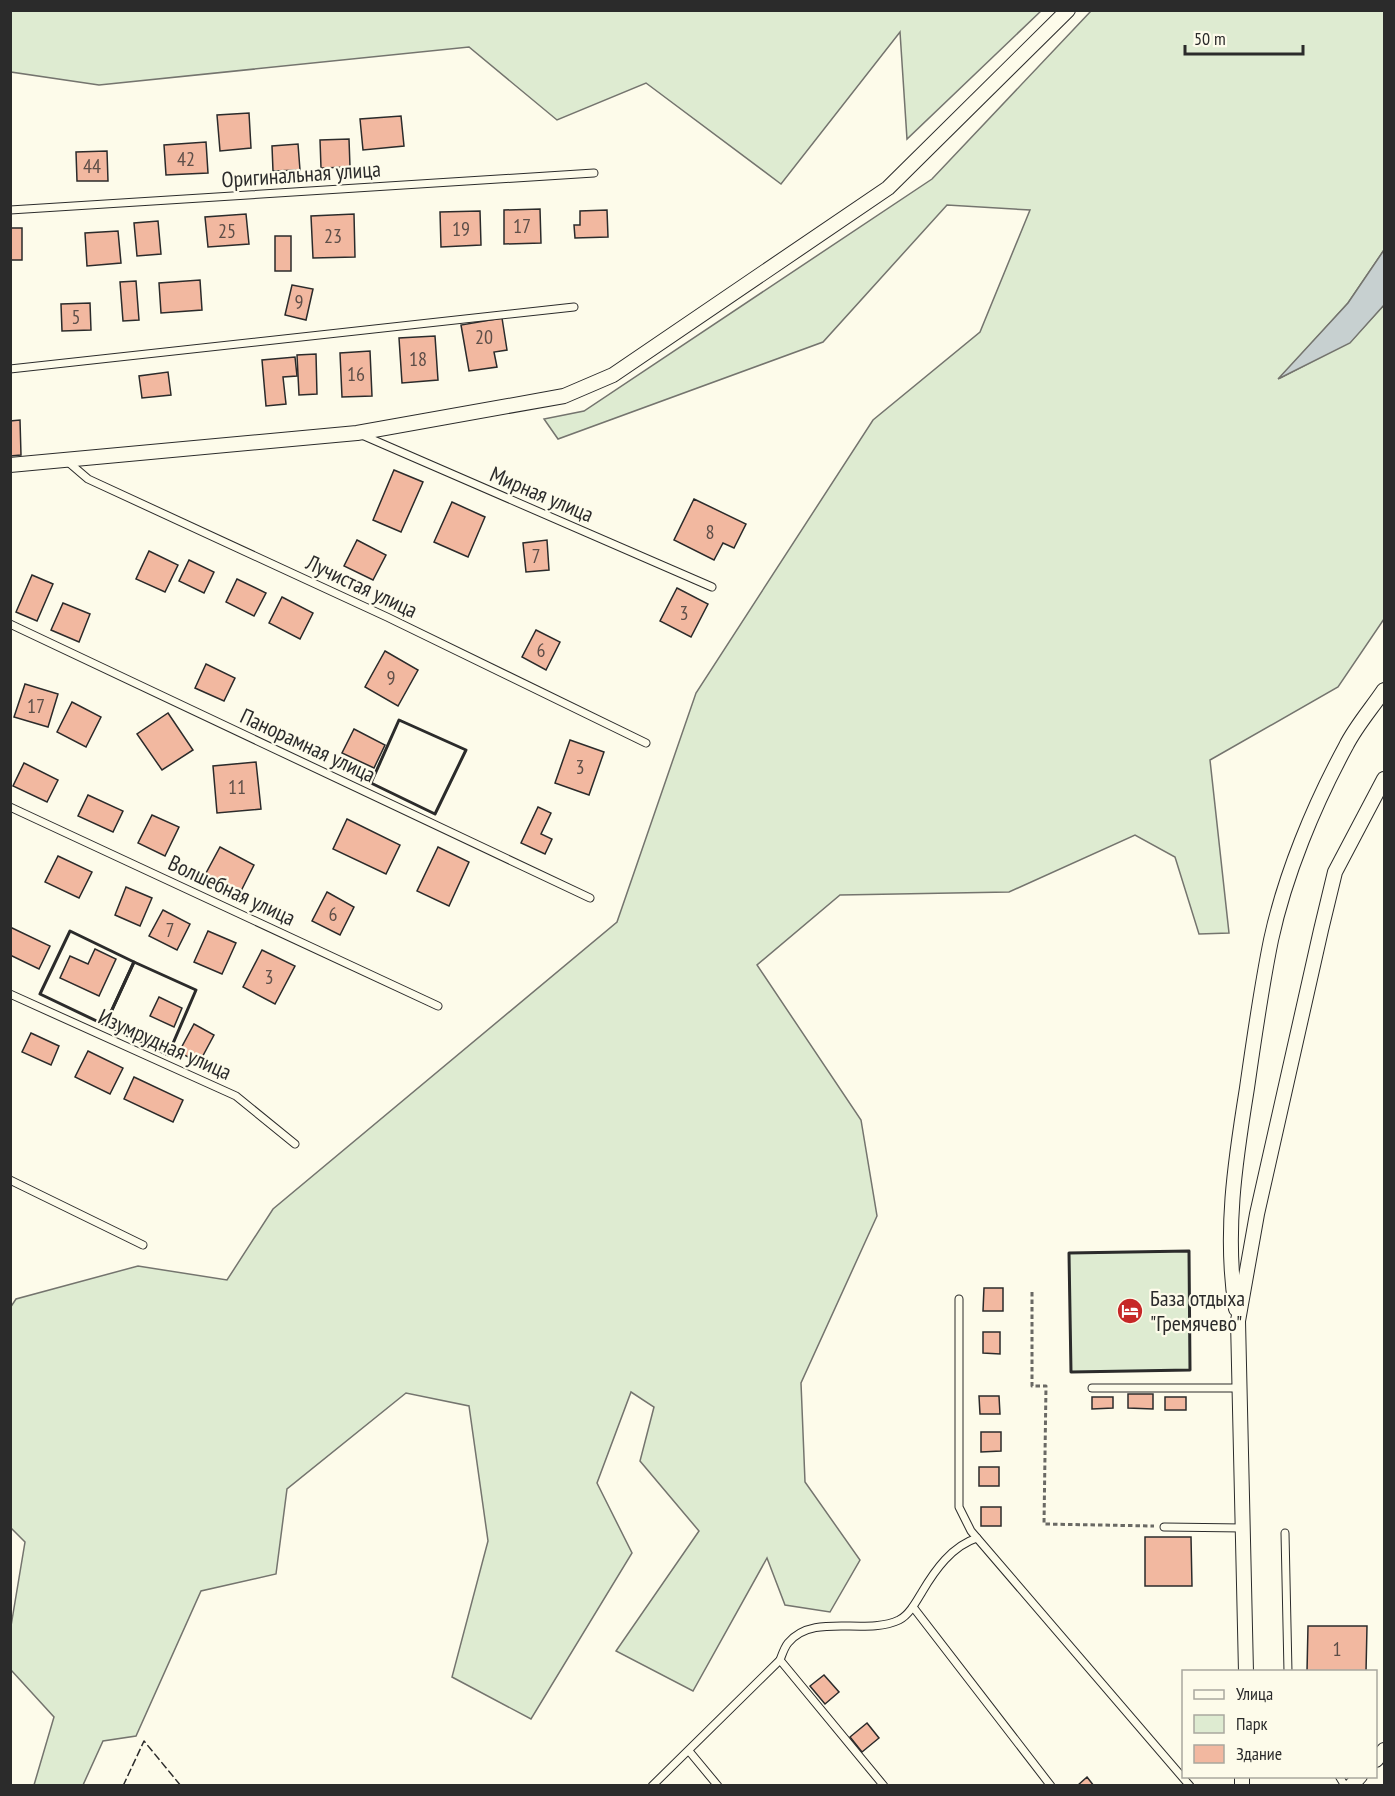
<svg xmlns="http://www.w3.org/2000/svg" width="1395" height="1796" viewBox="0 0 1395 1796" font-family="'PT Sans Narrow',sans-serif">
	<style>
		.green { fill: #deebd1; stroke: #74746e; stroke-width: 1.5 }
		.water { fill: #c7d0d0; stroke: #74746e; stroke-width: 1.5 }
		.building { fill: #f2b8a0; stroke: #2b2b2b; stroke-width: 1.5 }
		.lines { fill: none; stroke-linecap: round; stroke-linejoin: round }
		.lane-casing { stroke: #2b2b2b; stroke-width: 9 }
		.street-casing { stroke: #2b2b2b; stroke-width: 16 }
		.path { stroke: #6a6964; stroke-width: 3; stroke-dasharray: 4.5 3; stroke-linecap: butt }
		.lane { stroke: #fdfbea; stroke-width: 7 }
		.street { stroke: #fdfbea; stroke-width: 14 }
		.fence { stroke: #2b2b2b; stroke-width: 1.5; stroke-dasharray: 8 3; stroke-linecap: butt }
		.wall { stroke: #2b2b2b; stroke-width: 3 }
		.labels { text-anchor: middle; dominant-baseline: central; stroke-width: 4.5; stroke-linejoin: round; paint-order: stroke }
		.number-label { font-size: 20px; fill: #5d4e48 }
		.street-label { font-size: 22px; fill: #2b2b2b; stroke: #fdfbea }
		.poi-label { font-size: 22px; fill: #2b2b2b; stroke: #fdfbea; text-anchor: start }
	</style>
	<rect width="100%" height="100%" fill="#fdfbea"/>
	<g class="green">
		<polygon points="11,10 1041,10 1041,11 907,139 900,32 781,184 646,83 557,120 469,47 99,85 11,72"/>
		<polygon points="1091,11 1384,11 1384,250 1348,303 1280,378 1350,342 1384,305 1384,619 1338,687 1210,760 1229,933 1199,934 1175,857 1135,835 1009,892 840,895 757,965 861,1120 877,1216 801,1383 805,1482 860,1560 830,1612 785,1605 767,1558 693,1691 616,1651 699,1531 640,1461 654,1407 631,1392 597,1483 632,1553 531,1719 452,1677 488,1541 469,1406 406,1393 287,1489 276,1574 201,1591 136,1736 103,1741 83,1785 34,1785 54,1717 11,1670 11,1626 25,1542 10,1527 10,1308 16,1299 138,1266 227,1280 273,1209 617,922 696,693 873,420 980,332 1030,210 947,205 823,342 558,439 544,419 584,411 932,179"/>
		<polygon points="1189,1251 1190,1370 1071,1372 1069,1253"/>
	</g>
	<polygon class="water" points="1384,250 1384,305 1350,343 1278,379 1348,303"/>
	<g class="building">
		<polygon points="249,113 251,148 220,151 217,115"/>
		<polygon points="401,116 404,146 363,150 360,119"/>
		<polygon points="349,139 350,167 321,168 320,140"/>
		<polygon points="206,142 208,173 166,175 164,145"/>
		<polygon points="298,144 300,170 273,171 272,146"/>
		<polygon points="107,151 108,181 77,181 76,152"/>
		<polygon points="540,209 541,243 504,244 504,210"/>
		<polygon points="607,210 608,237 575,238 574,225 580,225 580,211"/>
		<polygon points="480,211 481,245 441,247 440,212"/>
		<polygon points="246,214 249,244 208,247 205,217"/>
		<polygon points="354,214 355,257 313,258 311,216"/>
		<polygon points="158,221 161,254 137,256 134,223"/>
		<rect x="10" y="228" width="12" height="32"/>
		<polygon points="118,231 121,263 87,266 85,233"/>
		<rect x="275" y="236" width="16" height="35"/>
		<polygon points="200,280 202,310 161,313 159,283"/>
		<polygon points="136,281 139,320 123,321 120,282"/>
		<polygon points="292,285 313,289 306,320 285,315"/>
		<polygon points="90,303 91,330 62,331 61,304"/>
		<polygon points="502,318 507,350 494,352 497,367 469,371 461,325"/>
		<polygon points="435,336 438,380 402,383 399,338"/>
		<polygon points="370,351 372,396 342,397 340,353"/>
		<polygon points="316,354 317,394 299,395 297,355"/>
		<polygon points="295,357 297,376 283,377 286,404 266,406 262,360"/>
		<polygon points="168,372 171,395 142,398 139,376"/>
		<polygon points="20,420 21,455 10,456 10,421"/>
		<polygon points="394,470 423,482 401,532 373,520"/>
		<polygon points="694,499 746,524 734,548 723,543 714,560 674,540"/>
		<polygon points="452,502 485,517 468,557 434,542"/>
		<polygon points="357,540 386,555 373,580 344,566"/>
		<polygon points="547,540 549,570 526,572 523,543"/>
		<polygon points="149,551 178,565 165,592 136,579"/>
		<polygon points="189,560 214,572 204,593 179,581"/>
		<polygon points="32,575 53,584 37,621 16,612"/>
		<polygon points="237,579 266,593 254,616 226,602"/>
		<polygon points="677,588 708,604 691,637 660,621"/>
		<polygon points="282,597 313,613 300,639 269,623"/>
		<polygon points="63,603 90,614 79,642 51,630"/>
		<polygon points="536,630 560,642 546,670 522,657"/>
		<polygon points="385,651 418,670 398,706 365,687"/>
		<polygon points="206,664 235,678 224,701 195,688"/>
		<polygon points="25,684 58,694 48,727 14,717"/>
		<polygon points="72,702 101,717 86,747 57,732"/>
		<polygon points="168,713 193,750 162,770 137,734"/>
		<polygon points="354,729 385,745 374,768 342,753"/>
		<polygon points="570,740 604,752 589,795 555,783"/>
		<polygon points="256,762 261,809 217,813 213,766"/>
		<polygon points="24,763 58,780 47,802 13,786"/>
		<polygon points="88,795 123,811 113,832 78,816"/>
		<polygon points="538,807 551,813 541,834 552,839 545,854 521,843"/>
		<polygon points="152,815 179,827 165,856 138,843"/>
		<polygon points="347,819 400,845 386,874 333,849"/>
		<polygon points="220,847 254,865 240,893 205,875"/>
		<polygon points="438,847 469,862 449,906 417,891"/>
		<polygon points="58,856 92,872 79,898 45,882"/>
		<polygon points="126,887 152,898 140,926 115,915"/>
		<polygon points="327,892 354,907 340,935 312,921"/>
		<polygon points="163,910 190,924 177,950 149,936"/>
		<polygon points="10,927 50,946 39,969 10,955"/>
		<polygon points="208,931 236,943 222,974 194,962"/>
		<polygon points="95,949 116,959 99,996 60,978 70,956 88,964"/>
		<polygon points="262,950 295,966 275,1004 243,987"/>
		<polygon points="159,997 182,1008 174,1027 150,1016"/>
		<polygon points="194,1024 214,1035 199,1063 179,1052"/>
		<polygon points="31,1033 59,1046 51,1065 22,1052"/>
		<polygon points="88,1051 123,1068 110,1094 75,1077"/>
		<polygon points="134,1077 183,1100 173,1122 124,1099"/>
		<polygon points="984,1288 1003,1288 1003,1311 983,1311"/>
		<polygon points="983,1332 1000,1332 1000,1354 983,1353"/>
		<polygon points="1128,1394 1153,1394 1153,1409 1128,1408"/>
		<polygon points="979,1396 999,1396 1000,1414 980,1414"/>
		<polygon points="1092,1397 1113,1397 1113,1408 1092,1409"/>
		<rect x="1165" y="1397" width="21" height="13"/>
		<polygon points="981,1432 1001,1432 1001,1451 981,1452"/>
		<rect x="979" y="1467" width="20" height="19"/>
		<rect x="981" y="1507" width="20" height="19"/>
		<polygon points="1145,1537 1191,1537 1192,1586 1145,1586"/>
		<polygon points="1308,1626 1367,1626 1366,1672 1307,1672"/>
		<polygon points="824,1675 839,1692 825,1704 810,1686"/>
		<polygon points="867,1723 879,1738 862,1752 850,1737"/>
		<polygon points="1087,1777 1094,1786 1077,1786"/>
	</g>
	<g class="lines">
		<g class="lane-casing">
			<g id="lane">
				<polyline points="10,210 594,173"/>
				<polyline points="10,369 574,307"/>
				<polyline points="362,435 712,587"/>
				<polyline points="67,461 88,479 387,617 646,743"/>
				<polyline points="10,624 590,898"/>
				<polyline points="10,807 438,1006"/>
				<polyline points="10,994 236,1096 295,1144"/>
				<polyline points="10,1180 143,1245"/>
				<polyline points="959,1299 959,1507 971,1531 1190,1786"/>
				<polyline points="1092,1388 1239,1388"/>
				<polyline points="1164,1527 1243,1528"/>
				<polyline points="1285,1533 1288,1672"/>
				<polyline points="913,1607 1051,1786"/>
				<polyline points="780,1660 884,1786"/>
				<polyline points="689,1751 718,1786"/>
				<polyline points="1339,1776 1345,1786"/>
				<path d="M 652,1786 L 780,1660 C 782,1655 784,1648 788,1643 C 813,1612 865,1636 899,1620 C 909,1615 916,1602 922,1592 C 935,1570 952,1546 977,1538"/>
			</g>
		</g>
		<g class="street-casing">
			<g id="street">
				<polyline points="10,465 357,433 564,396 613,375 888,188 1068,10"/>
				<path d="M 1236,1309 C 1224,1234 1235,1162 1247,1088 C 1254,1039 1261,989 1271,940 C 1285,875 1314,805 1346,746 C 1356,726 1372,708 1384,690"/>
				<polyline points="1246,1672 1238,1321 1257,1214 1321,930 1335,872 1384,779"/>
				<polyline points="1376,1760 1384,1750"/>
				<polyline points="1242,1786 1242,1776"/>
				<polyline points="1351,1786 1360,1776"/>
			</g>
		</g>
		<polyline class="path" points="1032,1292 1032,1386 1046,1386 1044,1524 1154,1526"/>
		<use href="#lane" class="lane"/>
		<use href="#street" class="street"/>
		<polyline class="fence" points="123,1786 144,1741 181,1786"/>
		<g class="wall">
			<polygon points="399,720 466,750 435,814 371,783"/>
			<polygon points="70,931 134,962 105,1025 40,994"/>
			<polygon points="134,962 196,990 168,1055 105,1025"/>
			<polygon points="1189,1251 1190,1370 1071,1372 1069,1253"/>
		</g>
	</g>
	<defs>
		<g id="hotel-disc" transform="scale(1.35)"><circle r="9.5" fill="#c62828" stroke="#fdfbea"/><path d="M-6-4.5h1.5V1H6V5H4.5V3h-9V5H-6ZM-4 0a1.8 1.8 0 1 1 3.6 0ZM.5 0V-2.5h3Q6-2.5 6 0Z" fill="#fff"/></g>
	</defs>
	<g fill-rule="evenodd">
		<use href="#hotel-disc" x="1130" y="1311"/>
	</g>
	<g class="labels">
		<g class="number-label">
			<text x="186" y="159">42</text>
			<text x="92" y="166">44</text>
			<text x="522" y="226">17</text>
			<text x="461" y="229">19</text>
			<text x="227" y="231">25</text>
			<text x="333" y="236">23</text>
			<text x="299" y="302">9</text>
			<text x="76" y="317">5</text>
			<text x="484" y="337">20</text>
			<text x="418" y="359">18</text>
			<text x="356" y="374">16</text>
			<text x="710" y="532">8</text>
			<text x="536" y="556">7</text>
			<text x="684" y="613">3</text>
			<text x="541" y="650">6</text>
			<text x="391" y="678">9</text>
			<text x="36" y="706">17</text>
			<text x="580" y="767">3</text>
			<text x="237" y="787">11</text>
			<text x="333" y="914">6</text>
			<text x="170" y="930">7</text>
			<text x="269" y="977">3</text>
			<text x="1337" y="1649">1</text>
		</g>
		<g class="street-label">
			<text transform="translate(301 174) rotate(-4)">Оригинальная улица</text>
			<text transform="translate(542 494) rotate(23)">Мирная улица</text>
			<text transform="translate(362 586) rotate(25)">Лучистая улица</text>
			<text transform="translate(308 745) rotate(25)">Панорамная улица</text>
			<text transform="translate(232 890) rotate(25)">Волшебная улица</text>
			<text transform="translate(165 1044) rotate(24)">Изумрудная улица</text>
		</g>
		<g class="poi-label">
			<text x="1150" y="1298">База отдыха<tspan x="1150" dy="25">"Гремячево"</tspan></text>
		</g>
	</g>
	<rect width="1395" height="1796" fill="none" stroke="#2b2b2b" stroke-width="24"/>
	<rect x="1182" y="1670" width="195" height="108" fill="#fdfbea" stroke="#a9a89e" stroke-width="1.5"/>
	<rect x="1194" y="1690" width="30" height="9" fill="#fdfbea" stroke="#a9a89e" stroke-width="1.5"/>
	<text x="1236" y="1700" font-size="18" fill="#2b2b2b">Улица</text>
	<rect x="1194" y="1715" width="30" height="18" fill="#deebd1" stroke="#a9a89e" stroke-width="1.5"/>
	<text x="1236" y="1730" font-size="18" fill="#2b2b2b">Парк</text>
	<rect x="1194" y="1745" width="30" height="18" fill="#f2b8a0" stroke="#a9a89e" stroke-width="1.5"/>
	<text x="1236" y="1760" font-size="18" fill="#2b2b2b">Здание</text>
	<path d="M1185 45v9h118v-9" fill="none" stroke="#2b2b2b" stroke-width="3"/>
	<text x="1194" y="45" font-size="18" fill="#2b2b2b" stroke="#fdfbea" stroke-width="4.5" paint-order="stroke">50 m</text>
</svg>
